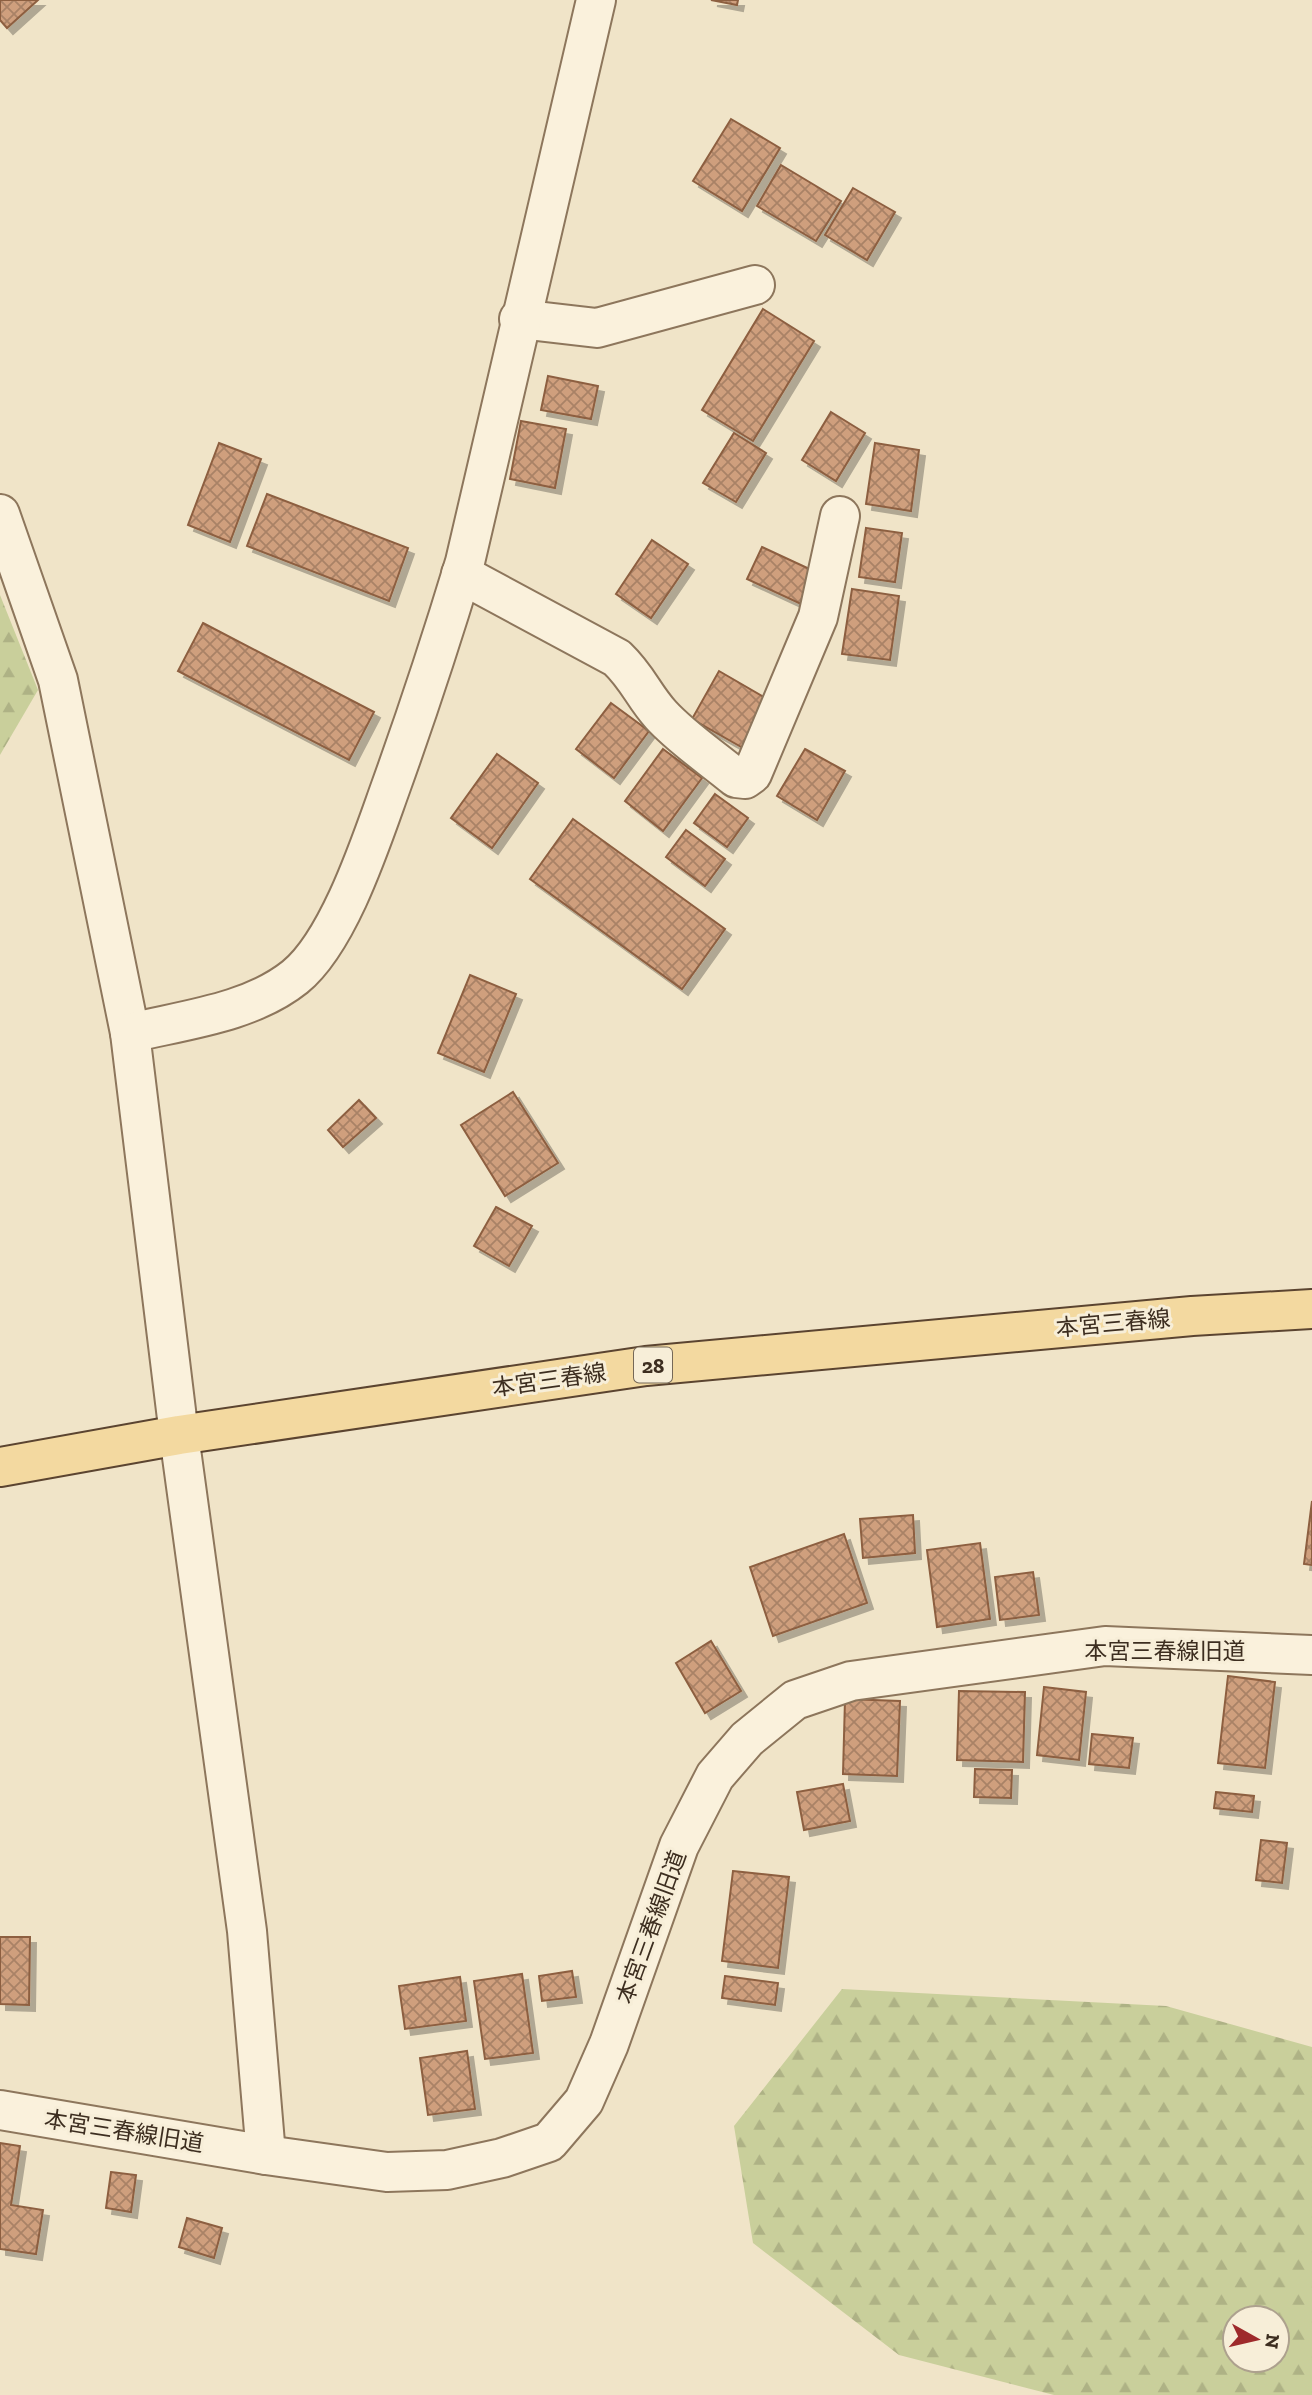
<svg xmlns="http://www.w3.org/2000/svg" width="1312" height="2395" viewBox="0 0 1312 2395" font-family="'Zilla Slab','Noto Sans JP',serif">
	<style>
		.forest { fill: url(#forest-firs); fill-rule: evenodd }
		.building { fill: url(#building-cross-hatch); stroke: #8d5f41; stroke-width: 2; filter: url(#shadow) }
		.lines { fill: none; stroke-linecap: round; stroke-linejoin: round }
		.minor-casing { stroke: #8d765c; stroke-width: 42 }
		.tertiary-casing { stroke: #8d765c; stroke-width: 42 }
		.primary-casing { stroke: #5b4430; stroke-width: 42 }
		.minor { stroke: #faf1dc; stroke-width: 38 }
		.tertiary { stroke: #faf1dc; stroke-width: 38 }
		.primary { stroke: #f3d9a0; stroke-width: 38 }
		.labels { text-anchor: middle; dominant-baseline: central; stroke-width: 6; stroke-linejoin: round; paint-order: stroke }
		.shield { fill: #f7eed8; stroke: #756857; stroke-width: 2 }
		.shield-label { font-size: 21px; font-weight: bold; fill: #3d2e20 }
		.street-label { font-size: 23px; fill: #3d2e20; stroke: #f7eed8 }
	</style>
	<defs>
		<pattern id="forest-firs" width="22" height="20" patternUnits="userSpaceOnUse" patternTransform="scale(1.75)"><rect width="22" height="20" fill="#c9cf9b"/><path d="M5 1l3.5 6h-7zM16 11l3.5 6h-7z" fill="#aeb285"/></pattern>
		<pattern id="building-cross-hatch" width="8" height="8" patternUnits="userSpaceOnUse" patternTransform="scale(1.75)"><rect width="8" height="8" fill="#cf9f7d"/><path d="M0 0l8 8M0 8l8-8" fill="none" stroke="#a98266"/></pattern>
		<filter id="shadow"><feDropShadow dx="6" dy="6" stdDeviation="0" flood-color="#0004"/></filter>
	</defs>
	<rect width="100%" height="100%" fill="#f0e4c8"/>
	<g class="forest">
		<polygon points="0,595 38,690 0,755"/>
		<path d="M 842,1989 L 1166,2006 L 1312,2047 L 1312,2395 L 1054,2395 L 899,2355 L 753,2243 L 734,2126 ZM 1277,2318 L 1277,2360 L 1235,2360 L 1235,2318 Z"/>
	</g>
	<g class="building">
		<polygon points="0,0 38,0 7,28 0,20"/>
		<polygon points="711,0 738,0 737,5"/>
		<polygon points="731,119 780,148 742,211 693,181"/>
		<polygon points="781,165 841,201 816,241 757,206"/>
		<polygon points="853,188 895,212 867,260 825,235"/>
		<polygon points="763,309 814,341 753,441 702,410"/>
		<polygon points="548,376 598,386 591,419 541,410"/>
		<polygon points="831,412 865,433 836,481 802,460"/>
		<polygon points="521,421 566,429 555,488 510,479"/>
		<polygon points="734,433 766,453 736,502 703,483"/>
		<polygon points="219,443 261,459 230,542 188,525"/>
		<polygon points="875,443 919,450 911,511 866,504"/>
		<polygon points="267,494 408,548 389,601 247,546"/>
		<polygon points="866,528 902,533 895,582 859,577"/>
		<polygon points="652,540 688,564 651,618 616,594"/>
		<polygon points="762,547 816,572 801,604 747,579"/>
		<polygon points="852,589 899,596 890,660 842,654"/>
		<polygon points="203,623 374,712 349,760 178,671"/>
		<polygon points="719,671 769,700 743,748 692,719"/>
		<polygon points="611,703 649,731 614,778 576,749"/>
		<polygon points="663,749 702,778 663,831 625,801"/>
		<polygon points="805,749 845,771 817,820 777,796"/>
		<polygon points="497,754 538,783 492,848 451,818"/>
		<polygon points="715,794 748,818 727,847 694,823"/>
		<polygon points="573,819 725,929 682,989 530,879"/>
		<polygon points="686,830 725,859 705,886 666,857"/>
		<polygon points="470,975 516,994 484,1072 438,1053"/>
		<polygon points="513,1092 558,1163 505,1196 461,1125"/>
		<polygon points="359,1100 376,1118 343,1147 328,1130"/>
		<polygon points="496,1207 532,1226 509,1266 474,1246"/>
		<polygon points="1312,1501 1312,1565 1304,1564"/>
		<polygon points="913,1515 915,1553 863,1558 860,1519"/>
		<polygon points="844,1534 867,1603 773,1636 750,1567"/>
		<polygon points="980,1543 990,1619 937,1627 927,1550"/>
		<polygon points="1033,1572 1039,1615 1000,1620 995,1577"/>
		<polygon points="711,1641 741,1691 705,1713 676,1663"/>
		<polygon points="1228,1676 1275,1682 1265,1768 1218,1763"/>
		<polygon points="1044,1687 1086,1692 1079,1760 1037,1755"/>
		<polygon points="959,1691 1025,1692 1023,1762 957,1760"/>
		<polygon points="845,1699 900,1701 897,1776 843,1774"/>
		<polygon points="1092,1734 1133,1738 1129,1768 1089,1764"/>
		<polygon points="975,1769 1012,1770 1011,1798 974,1797"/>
		<polygon points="843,1784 850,1821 804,1830 797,1792"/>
		<polygon points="1216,1792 1254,1796 1252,1812 1214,1808"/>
		<polygon points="1261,1840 1287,1843 1282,1883 1256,1880"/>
		<polygon points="733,1871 789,1877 778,1968 722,1961"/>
		<polygon points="0,1937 30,1937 29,2005 0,2004"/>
		<polygon points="572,1971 576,1997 542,2001 539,1976"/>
		<polygon points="522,1974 533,2053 485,2059 474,1981"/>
		<polygon points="725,1976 778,1983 775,2005 722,1998"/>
		<polygon points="460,1977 466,2021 405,2029 399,1986"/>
		<polygon points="467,2051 475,2109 428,2115 420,2058"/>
		<polygon points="0,2143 20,2146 11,2205 43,2210 36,2254 0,2249"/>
		<polygon points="111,2172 136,2175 131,2212 106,2208"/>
		<polygon points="187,2218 222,2228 214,2258 179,2247"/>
	</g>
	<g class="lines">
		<g class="minor-casing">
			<g id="minor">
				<polyline points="519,319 597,328 755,285"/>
				<path d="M 461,574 L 617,658 C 638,678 643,695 661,715 C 682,738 712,758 736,778 L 745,779 L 752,774 L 818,617 L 840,516"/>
				<polyline points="266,2155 387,2172 447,2170 502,2158 549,2142 584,2101 609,2044 679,1846 715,1776 747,1739 795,1700 851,1681 1105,1646 1312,1655"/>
			</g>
		</g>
		<g class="tertiary-casing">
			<g id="tertiary">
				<polyline points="0,514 58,680 130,1033"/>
				<path d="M 0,2110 L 266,2155 L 247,1931 L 179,1435 L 130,1033 C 184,1020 250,1013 295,977 C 339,941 371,842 390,789 C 417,714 442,638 465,562 L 596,0"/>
			</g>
		</g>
		<g class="primary-casing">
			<polyline id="primary" points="0,1467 179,1435 646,1366 1192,1316 1312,1309"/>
		</g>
		<use href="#minor" class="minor"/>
		<use href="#tertiary" class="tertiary"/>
		<use href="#primary" class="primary"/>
	</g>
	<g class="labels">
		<rect class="shield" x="634" y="1347.5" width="38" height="35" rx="5"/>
		<g class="shield-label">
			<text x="653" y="1365">28</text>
		</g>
		<g class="street-label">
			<text transform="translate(1113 1323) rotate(-5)">本宮三春線</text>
			<text transform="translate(549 1380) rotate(-8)">本宮三春線</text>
			<text x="1165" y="1651">本宮三春線旧道</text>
			<text transform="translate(651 1927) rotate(-70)">本宮三春線旧道</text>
			<text transform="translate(124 2131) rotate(9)">本宮三春線旧道</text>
		</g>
	</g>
	<g transform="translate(1256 2339) rotate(98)"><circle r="33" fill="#f7eed8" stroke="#ada18e" stroke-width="2"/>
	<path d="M0-5L12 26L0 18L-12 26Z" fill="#9e2a2b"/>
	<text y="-10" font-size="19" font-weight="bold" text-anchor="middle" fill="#3d2e20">N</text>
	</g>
</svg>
